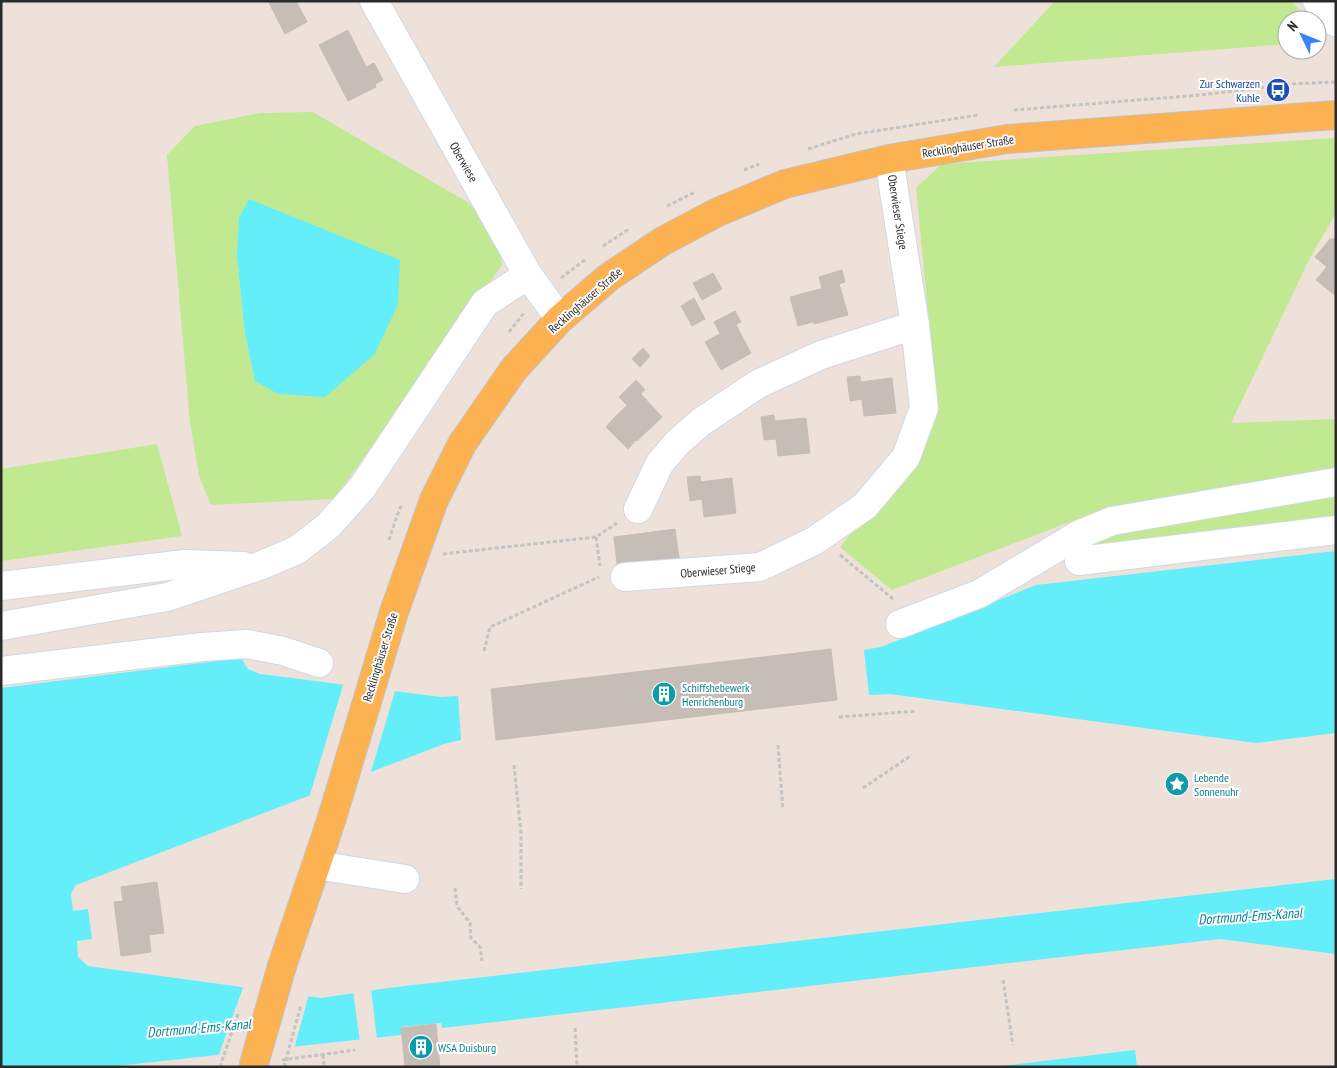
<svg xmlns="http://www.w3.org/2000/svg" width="1337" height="1068" viewBox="0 0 1337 1068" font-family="'PT Sans Narrow',sans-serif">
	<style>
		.green { fill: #c1e992; fill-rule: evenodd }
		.water { fill: #64eef9 }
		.pier { fill: #ede1da }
		.building { fill: #c5bdb6; stroke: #c9bdb4 }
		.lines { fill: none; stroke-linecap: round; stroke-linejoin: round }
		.minor-casing { stroke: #d0d8e4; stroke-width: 30 }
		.major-casing { stroke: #c3c3c3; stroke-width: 30 }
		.path { stroke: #c3c3c3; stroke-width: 3; stroke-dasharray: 4 2.5; stroke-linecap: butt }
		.minor { stroke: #fff; stroke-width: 28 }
		.major { stroke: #fcb250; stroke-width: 28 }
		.major-bridge-casing { stroke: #c3c3c3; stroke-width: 30; stroke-linecap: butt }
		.path-bridge { stroke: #c3c3c3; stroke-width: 3; stroke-dasharray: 4 2.5; stroke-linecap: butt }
		.major-bridge { stroke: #fcb250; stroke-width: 28 }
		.labels { text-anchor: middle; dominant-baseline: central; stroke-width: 4; stroke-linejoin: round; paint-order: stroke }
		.transit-label { font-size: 12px; fill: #164399; stroke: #fff; text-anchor: end }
		.street-label { font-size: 12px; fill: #2a2a2a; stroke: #fff }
		.culture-label { font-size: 12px; fill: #0d838f; stroke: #fff; text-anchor: start }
		.water-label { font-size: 14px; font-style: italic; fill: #048297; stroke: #fff }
	</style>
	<rect width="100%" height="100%" fill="#ede1da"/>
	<g class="green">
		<polygon points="1055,1 1291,1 1310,20 1287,20 1287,44 994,67"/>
		<path d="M 313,112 L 469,203 L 496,237 L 502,265 L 334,499 L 211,505 L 199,476 L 190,423 L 167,155 L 195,126 L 260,113 ZM 237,256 L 255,381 L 245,334 Z"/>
		<polygon points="1336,138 1336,213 1311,256 1231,423 1336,419 1336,521 1094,548 1106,508 892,590 840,547 919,451 937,405 916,188 942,164"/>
		<polygon points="157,444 182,536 1,561 1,469"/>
	</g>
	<g class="water">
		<polygon points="249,199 400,260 398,304 375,354 325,397 278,394 255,381 245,334 237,256 239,218"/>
		<polygon points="1336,551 1336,733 1256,743 890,694 869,695 864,650 881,647 1036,585"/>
		<polygon points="241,658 248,669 260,674 441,697 458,696 461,740 444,744 76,885 71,894 73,911 88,909 92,939 77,941 78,957 88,966 321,998 388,988 1336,879 1336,954 1220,939 442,1028 441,1023 401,1027 401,1035 108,1067 1,1067 1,688"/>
		<polygon points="1135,1050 1137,1067 993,1067"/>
	</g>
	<g class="pier">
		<polygon points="344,682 396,688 370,775 309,798"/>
		<polygon points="244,985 309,994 294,1049 218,1057"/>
		<polygon points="371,988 377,1040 360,1042 353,991"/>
	</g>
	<g class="building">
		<polygon points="268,1 296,1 307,22 285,34"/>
		<polygon points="348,30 366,67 374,63 383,80 375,84 376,87 348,101 319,45"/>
		<polygon points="1336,238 1336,256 1327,267 1315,257 1330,239"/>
		<polygon points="1336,256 1336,296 1316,280"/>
		<polygon points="842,270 845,282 822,289 819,277"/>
		<polygon points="713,273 722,289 702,300 693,283"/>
		<polygon points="839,284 848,315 814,324 805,293"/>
		<polygon points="805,293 813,322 798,326 790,297"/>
		<polygon points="694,298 705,319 692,326 681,306"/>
		<polygon points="735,311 741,322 720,333 714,322"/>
		<polygon points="736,325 751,353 721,370 705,342"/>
		<polygon points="643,348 650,356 640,367 632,359"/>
		<polygon points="860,376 862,399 850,401 847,377"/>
		<polygon points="892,378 896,413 864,416 860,382"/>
		<polygon points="636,380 645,390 627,405 619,397"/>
		<polygon points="640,393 662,417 637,441 614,418"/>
		<polygon points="774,415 776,439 764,440 761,417"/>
		<polygon points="614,418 636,440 628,449 606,427"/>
		<polygon points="806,418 810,453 778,456 774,421"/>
		<polygon points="700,476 702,499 690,501 687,477"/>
		<polygon points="732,478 736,513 704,517 700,482"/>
		<polygon points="675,529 680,564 618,572 614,537"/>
		<polygon points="831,649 837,700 496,740 491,689"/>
		<polygon points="157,882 164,933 149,935 151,952 121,956 114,902 123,901 121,887"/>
		<polygon points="436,1024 440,1067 405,1067 401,1028"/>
	</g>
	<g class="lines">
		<g class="minor-casing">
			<g id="minor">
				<polyline points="374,1 528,275 560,319"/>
				<polyline points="1317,1 1336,22"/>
				<polyline points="1336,482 1112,521 1078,535 1079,561 1336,530"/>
				<polyline points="638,509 660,463 677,443 701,422 758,384 821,355 915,325 889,159"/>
				<polyline points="625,577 760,567 814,541 865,506 906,457 924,408 915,325"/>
				<polyline points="1,586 185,564 243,566"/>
				<polyline points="900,624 979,594 1078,535"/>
				<polyline points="1,626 167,597 259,566 297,550 328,526 362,488 485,303 528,275"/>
				<polyline points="1,671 202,647 247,644 283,651 319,663"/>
				<polyline points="316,865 405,879"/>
			</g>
		</g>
		<g class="major-casing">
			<polyline id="major" points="282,966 331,821 394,612 434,500 462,444 514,369 560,319 609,277 663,241 718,212 785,184 889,159 1007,139 1336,115"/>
		</g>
		<g class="path">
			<polyline points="1014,110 1200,95 1291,84 1336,82"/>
			<polyline points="808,149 856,134 978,115"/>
			<polyline points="744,170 759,164"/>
			<polyline points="667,206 695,192"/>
			<polyline points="603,246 629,229"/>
			<polyline points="561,278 586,259"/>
			<polyline points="509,332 524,313"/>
			<polyline points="596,537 600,566"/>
			<polyline points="389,540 395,521 401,506"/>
			<polyline points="443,554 596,537 617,523"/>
			<polyline points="840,555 893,599"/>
			<polyline points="484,651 490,627 599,577"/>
			<polyline points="839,717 916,711"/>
			<polyline points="778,745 783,810"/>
			<polyline points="514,765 521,833 521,889"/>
			<polyline points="863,788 912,755"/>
			<polyline points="455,888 457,906 470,923 471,938 480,947 482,961"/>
			<polyline points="1003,980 1013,1045"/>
			<polyline points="575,1028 577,1067"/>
			<polyline points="323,1055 324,1067"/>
			<polyline points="282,1060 355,1050"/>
			<polyline points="220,1067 239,1011"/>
		</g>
		<use href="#minor" class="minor"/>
		<use href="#major" class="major"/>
		<g class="major-bridge-casing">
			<polyline id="major-bridge" points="253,1067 282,966"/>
		</g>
		<polyline class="path-bridge" points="284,1067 301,1005"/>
		<use href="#major-bridge" class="major-bridge"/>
	</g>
	<defs>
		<g id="bus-disc" transform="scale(1.25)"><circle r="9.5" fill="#1a4fb4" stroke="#fff"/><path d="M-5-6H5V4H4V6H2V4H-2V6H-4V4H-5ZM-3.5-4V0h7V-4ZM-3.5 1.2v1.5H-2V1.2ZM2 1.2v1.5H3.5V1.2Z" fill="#fff"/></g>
		<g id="building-disc" transform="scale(1.25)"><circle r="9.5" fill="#0f9aa8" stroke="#fff"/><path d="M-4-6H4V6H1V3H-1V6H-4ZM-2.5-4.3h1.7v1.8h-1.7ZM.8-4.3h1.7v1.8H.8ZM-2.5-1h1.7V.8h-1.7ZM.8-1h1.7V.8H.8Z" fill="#fff"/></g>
		<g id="sight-disc" transform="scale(1.25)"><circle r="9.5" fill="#0f9aa8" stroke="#fff"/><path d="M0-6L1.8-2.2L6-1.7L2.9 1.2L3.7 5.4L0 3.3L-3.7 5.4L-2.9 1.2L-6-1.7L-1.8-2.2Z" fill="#fff"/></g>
	</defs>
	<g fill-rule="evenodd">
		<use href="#bus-disc" x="1278" y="90"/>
		<use href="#building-disc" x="664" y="694"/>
		<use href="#sight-disc" x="1177" y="784"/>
		<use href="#building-disc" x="421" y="1047"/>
	</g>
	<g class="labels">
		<g class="transit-label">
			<text x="1260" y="83">Zur Schwarzen<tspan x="1260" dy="14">Kuhle</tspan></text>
		</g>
		<g class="street-label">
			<text transform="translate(968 146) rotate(-9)">Recklinghäuser Straße</text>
			<text transform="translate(464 162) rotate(60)">Oberwiese</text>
			<text transform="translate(898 212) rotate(81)">Oberwieser Stiege</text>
			<text transform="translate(585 300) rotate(-41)">Recklinghäuser Straße</text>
			<text transform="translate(718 570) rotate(-5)">Oberwieser Stiege</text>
			<text transform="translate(380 657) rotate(-73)">Recklinghäuser Straße</text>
		</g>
		<g class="culture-label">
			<text x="682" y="687">Schiffshebewerk<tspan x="682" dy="14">Henrichenburg</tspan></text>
			<text x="1194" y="777">Lebende<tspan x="1194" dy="14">Sonnenuhr</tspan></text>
			<text x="438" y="1047">WSA Duisburg</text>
		</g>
		<g class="water-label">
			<text transform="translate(1250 916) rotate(-4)">Dortmund-Ems-Kanal</text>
			<text transform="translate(199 1028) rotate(-5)">Dortmund-Ems-Kanal</text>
		</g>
	</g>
	<rect width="1337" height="1068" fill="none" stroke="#2a2a2a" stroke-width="5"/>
	<g transform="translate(1302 35) rotate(313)"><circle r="24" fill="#ffffff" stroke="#aaaaaa"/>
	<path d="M0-4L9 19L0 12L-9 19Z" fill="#3683ff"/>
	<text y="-8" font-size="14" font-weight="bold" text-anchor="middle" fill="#2a2a2a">N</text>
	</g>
</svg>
